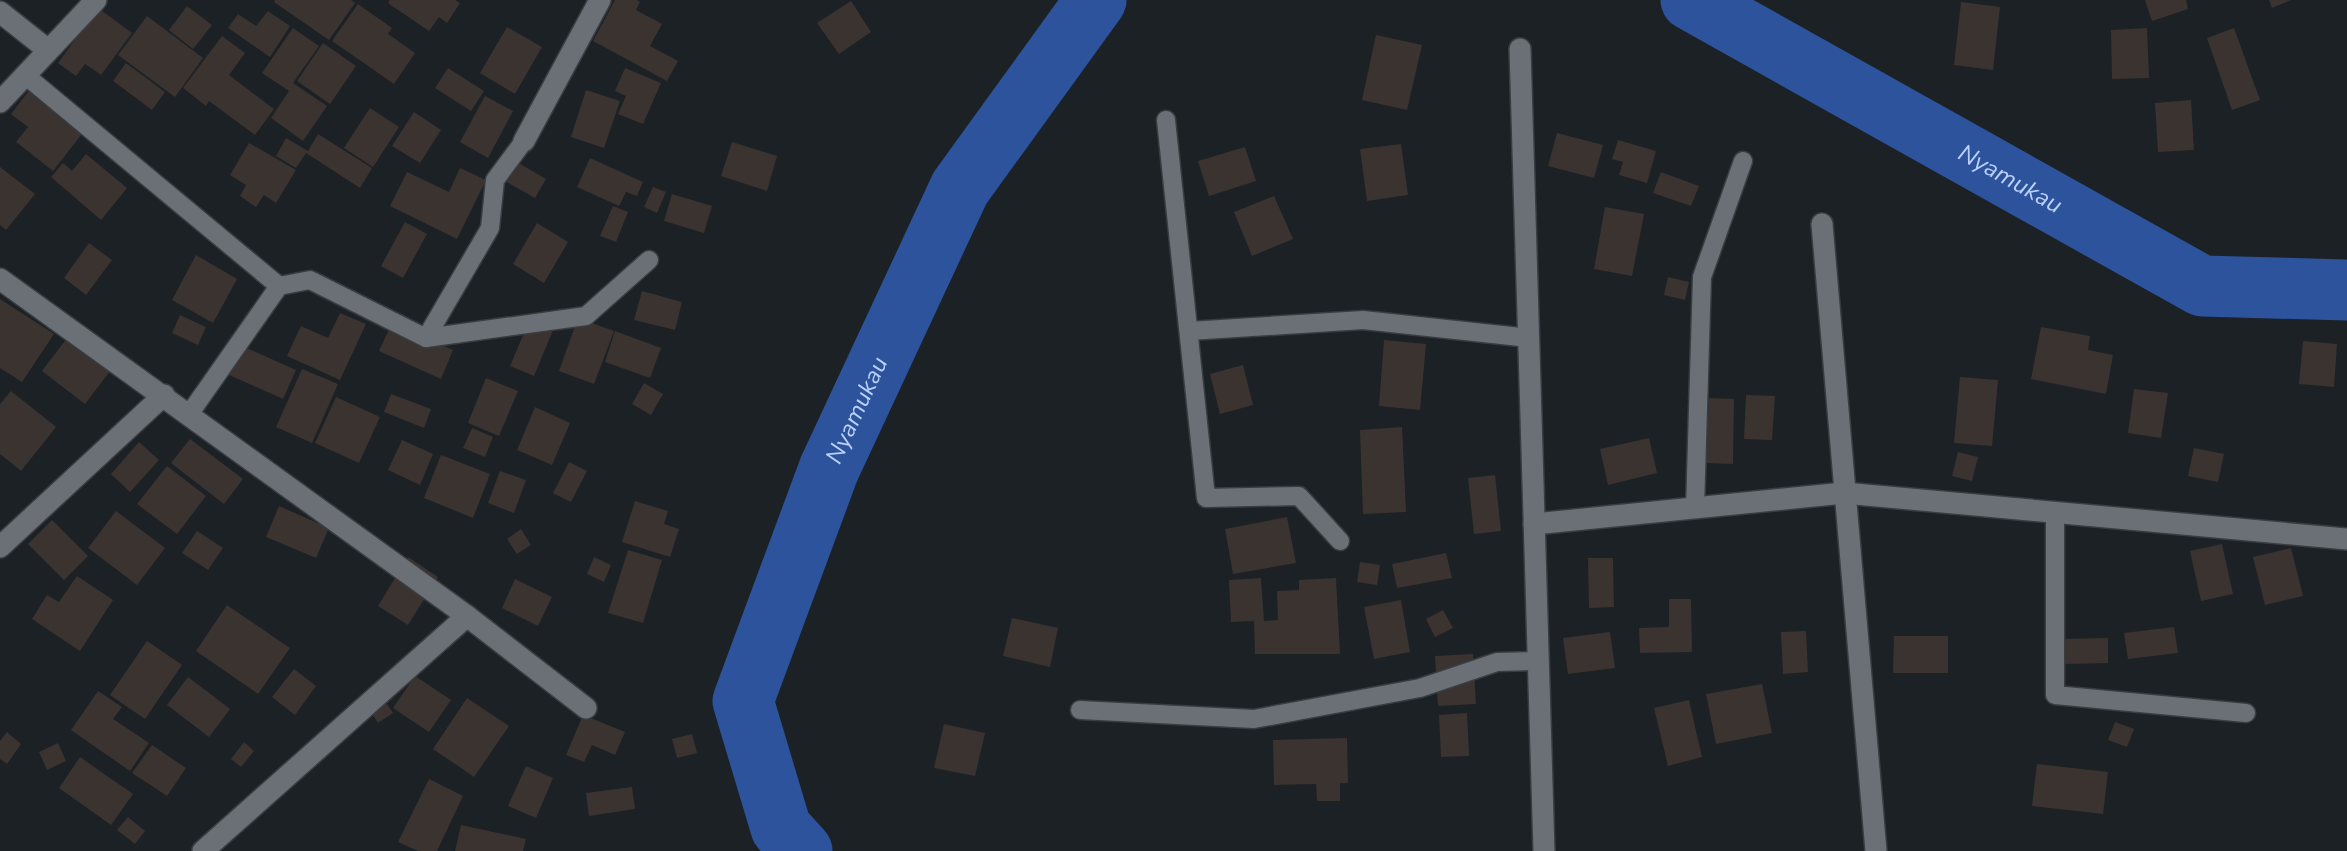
<svg xmlns="http://www.w3.org/2000/svg" width="2347" height="851" viewBox="0 0 2347 851" font-family="'Nunito Sans',sans-serif">
	<style>
		.lines { fill: none; stroke-linecap: round; stroke-linejoin: round }
		.river { stroke: #2c539b; stroke-width: 61 }
		.building { fill: #3a332f }
		.lane-casing { stroke: #393c41; stroke-width: 21 }
		.street-casing { stroke: #393c41; stroke-width: 24 }
		.lane { stroke: #6a7076; stroke-width: 18 }
		.street { stroke: #6a7076; stroke-width: 21 }
		.labels { text-anchor: middle; dominant-baseline: central; stroke-width: 5; stroke-linejoin: round; paint-order: stroke }
		.water-label { font-size: 24px; font-style: italic; fill: #bad1f9; stroke: #13171c }
	</style>
	<rect width="100%" height="100%" fill="#1c2126"/>
	<g class="lines">
		<g class="river">
			<path id="s1" d="M 1691,0 L 2202,286 L 2347,290"/>
			<path id="s2" d="M 802,851 L 781,828 L 743,701 L 829,469 L 960,188 L 1096,0"/>
		</g>
	</g>
	<g class="building">
		<polygon points="275,0 351,0 355,3 329,40 274,2"/>
		<polygon points="390,0 455,0 460,3 447,23 439,17 429,31 388,3"/>
		<polygon points="615,0 637,0 640,2 636,10 662,24 650,46 678,61 667,81 593,41"/>
		<polygon points="2145,0 2186,0 2188,9 2152,21"/>
		<polygon points="2269,0 2291,0 2272,8"/>
		<polygon points="851,1 871,32 839,54 817,23"/>
		<polygon points="1961,2 2000,7 1993,70 1954,65"/>
		<polygon points="358,4 392,28 388,34 415,53 394,84 332,41"/>
		<polygon points="187,6 212,25 193,49 169,30"/>
		<polygon points="98,8 132,33 101,75 85,64 76,76 58,63"/>
		<polygon points="268,11 290,26 270,57 228,28 238,14 256,26"/>
		<polygon points="147,16 203,58 175,97 118,55"/>
		<polygon points="507,27 542,47 515,94 480,73"/>
		<polygon points="293,28 319,46 293,83 327,106 303,141 271,118 289,91 262,73"/>
		<polygon points="2147,28 2149,78 2112,79 2111,30"/>
		<polygon points="2234,28 2260,100 2232,110 2207,38"/>
		<polygon points="1376,35 1422,45 1407,110 1362,100"/>
		<polygon points="222,36 245,53 229,75 274,109 255,135 209,101 206,106 183,88"/>
		<polygon points="323,43 356,66 330,104 297,81"/>
		<polygon points="126,63 165,92 152,110 113,81"/>
		<polygon points="448,68 484,91 471,111 435,88"/>
		<polygon points="625,68 661,83 643,124 618,114 626,96 615,91"/>
		<polygon points="34,84 88,126 53,171 16,142 28,127 11,114"/>
		<polygon points="586,90 620,101 604,148 571,137"/>
		<polygon points="485,96 513,111 488,158 460,142"/>
		<polygon points="2191,100 2194,150 2158,152 2155,103"/>
		<polygon points="370,108 399,127 373,167 344,148"/>
		<polygon points="414,112 441,130 420,163 392,146"/>
		<polygon points="1557,133 1603,145 1594,178 1548,166"/>
		<polygon points="318,134 372,168 360,188 306,153 296,168 276,156 286,138 308,151"/>
		<polygon points="1618,140 1656,151 1647,183 1619,175 1623,162 1612,159"/>
		<polygon points="732,142 777,156 767,191 721,176"/>
		<polygon points="249,143 296,170 276,203 264,195 256,207 240,196 246,185 230,175"/>
		<polygon points="1401,144 1408,195 1367,201 1360,149"/>
		<polygon points="1245,147 1256,181 1209,196 1198,161"/>
		<polygon points="86,154 127,188 101,220 51,177 63,163 72,171"/>
		<polygon points="505,155 546,179 535,198 494,175"/>
		<polygon points="590,158 643,182 637,196 626,192 619,206 577,187"/>
		<polygon points="0,167 35,194 6,230 0,225"/>
		<polygon points="460,168 486,180 457,239 390,206 407,172 449,192"/>
		<polygon points="1661,172 1699,186 1691,206 1653,193"/>
		<polygon points="653,187 666,192 657,213 644,207"/>
		<polygon points="672,194 712,206 704,233 664,221"/>
		<polygon points="1274,196 1293,239 1252,256 1234,212"/>
		<polygon points="613,206 628,212 616,242 600,236"/>
		<polygon points="1605,207 1644,214 1632,276 1594,269"/>
		<polygon points="405,222 427,234 403,278 381,266"/>
		<polygon points="537,223 568,242 544,283 513,264"/>
		<polygon points="89,243 112,260 86,295 64,278"/>
		<polygon points="196,255 237,279 213,323 172,300"/>
		<polygon points="1668,277 1689,282 1685,300 1664,295"/>
		<polygon points="642,291 682,302 675,330 634,320"/>
		<polygon points="0,299 54,334 22,382 0,368"/>
		<polygon points="340,313 366,324 340,380 287,356 301,326 328,338"/>
		<polygon points="180,315 206,327 198,345 172,333"/>
		<polygon points="578,318 614,331 594,384 559,371"/>
		<polygon points="529,321 553,330 534,376 510,366"/>
		<polygon points="392,323 453,350 441,379 379,351"/>
		<polygon points="2041,327 2090,336 2088,350 2113,355 2106,394 2031,379"/>
		<polygon points="615,331 661,348 650,378 605,362"/>
		<polygon points="71,333 114,366 85,404 42,371"/>
		<polygon points="1384,340 1426,344 1420,410 1379,406"/>
		<polygon points="2303,341 2337,344 2334,387 2299,384"/>
		<polygon points="240,345 296,370 283,399 227,374"/>
		<polygon points="1243,365 1253,405 1220,414 1210,374"/>
		<polygon points="302,369 338,384 312,443 276,427"/>
		<polygon points="1960,377 1998,380 1992,446 1954,443"/>
		<polygon points="486,378 518,391 499,436 468,423"/>
		<polygon points="644,383 663,394 651,415 632,404"/>
		<polygon points="2134,389 2168,393 2161,438 2128,433"/>
		<polygon points="11,391 56,427 21,471 0,454 0,404"/>
		<polygon points="391,394 431,409 424,428 384,412"/>
		<polygon points="1746,395 1775,396 1772,440 1744,439"/>
		<polygon points="336,397 380,417 359,463 315,443"/>
		<polygon points="1709,398 1734,399 1733,464 1706,463"/>
		<polygon points="535,407 570,423 552,465 517,450"/>
		<polygon points="1402,427 1406,512 1363,514 1360,430"/>
		<polygon points="472,428 493,437 485,457 463,448"/>
		<polygon points="1649,438 1657,473 1608,485 1600,449"/>
		<polygon points="190,439 243,479 224,504 171,463"/>
		<polygon points="402,440 433,454 420,485 388,470"/>
		<polygon points="139,442 159,460 130,492 111,474"/>
		<polygon points="2194,448 2224,454 2218,482 2188,476"/>
		<polygon points="1958,452 1978,457 1972,481 1952,476"/>
		<polygon points="441,455 490,474 473,518 424,498"/>
		<polygon points="569,462 587,471 571,502 553,493"/>
		<polygon points="167,466 206,496 177,534 137,504"/>
		<polygon points="500,471 526,480 514,513 488,503"/>
		<polygon points="1495,475 1501,531 1474,534 1468,478"/>
		<polygon points="635,501 668,511 664,524 679,529 670,557 622,542"/>
		<polygon points="279,506 329,528 316,558 266,537"/>
		<polygon points="116,511 165,548 137,585 88,548"/>
		<polygon points="1287,517 1296,563 1233,574 1225,529"/>
		<polygon points="52,520 88,556 64,580 28,544"/>
		<polygon points="521,529 531,545 517,554 507,539"/>
		<polygon points="197,531 223,548 208,570 182,553"/>
		<polygon points="2222,544 2233,594 2201,601 2190,551"/>
		<polygon points="2291,548 2303,596 2265,605 2253,557"/>
		<polygon points="628,550 662,560 643,623 608,613"/>
		<polygon points="1446,553 1452,578 1397,588 1392,564"/>
		<polygon points="408,557 438,577 408,625 378,606"/>
		<polygon points="594,557 611,565 604,582 587,574"/>
		<polygon points="1588,558 1613,558 1614,607 1589,608"/>
		<polygon points="1360,562 1380,565 1377,585 1357,582"/>
		<polygon points="77,576 113,600 80,651 32,619 47,595 59,602"/>
		<polygon points="1261,578 1264,621 1278,620 1277,591 1299,590 1299,580 1336,578 1340,654 1255,654 1254,621 1231,622 1229,580"/>
		<polygon points="515,579 552,597 538,626 502,608"/>
		<polygon points="1669,599 1691,599 1692,652 1640,653 1639,628 1669,627"/>
		<polygon points="1401,600 1410,652 1374,659 1364,607"/>
		<polygon points="227,605 290,648 258,694 196,651"/>
		<polygon points="1443,610 1453,628 1435,637 1426,619"/>
		<polygon points="1012,618 1058,628 1050,667 1003,656"/>
		<polygon points="2174,627 2178,653 2128,659 2124,633"/>
		<polygon points="1806,631 1808,672 1783,674 1781,632"/>
		<polygon points="1610,632 1615,668 1568,674 1563,638"/>
		<polygon points="1894,636 1948,636 1948,673 1893,673"/>
		<polygon points="2108,638 2108,663 2064,664 2064,639"/>
		<polygon points="147,641 182,665 145,719 110,695"/>
		<polygon points="1473,654 1476,704 1438,706 1435,656"/>
		<polygon points="294,669 316,686 295,715 272,697"/>
		<polygon points="415,676 451,700 429,732 393,708"/>
		<polygon points="188,677 230,709 209,737 167,705"/>
		<polygon points="1762,684 1772,733 1716,744 1706,694"/>
		<polygon points="98,691 122,707 113,719 149,743 130,771 71,730"/>
		<polygon points="381,695 393,713 378,723 366,705"/>
		<polygon points="467,698 509,726 474,777 433,749"/>
		<polygon points="1689,700 1702,757 1668,766 1654,708"/>
		<polygon points="1467,713 1469,756 1441,757 1439,715"/>
		<polygon points="583,715 625,732 615,755 592,745 584,762 566,755"/>
		<polygon points="2115,722 2134,729 2127,747 2108,740"/>
		<polygon points="944,724 985,733 975,776 934,768"/>
		<polygon points="7,732 21,744 7,764 0,759 0,741"/>
		<polygon points="692,734 697,753 677,758 672,739"/>
		<polygon points="1347,738 1348,783 1340,783 1340,801 1317,801 1316,784 1274,785 1273,740"/>
		<polygon points="244,742 254,751 241,767 231,759"/>
		<polygon points="58,743 66,761 47,770 39,752"/>
		<polygon points="152,745 186,768 167,796 132,773"/>
		<polygon points="80,757 133,794 111,825 59,788"/>
		<polygon points="2037,764 2108,772 2103,814 2032,806"/>
		<polygon points="526,766 553,778 536,818 508,806"/>
		<polygon points="429,779 463,796 437,851 418,851 398,842"/>
		<polygon points="632,787 635,809 589,816 586,793"/>
		<polygon points="128,817 145,831 135,844 117,830"/>
		<polygon points="461,825 526,839 523,851 455,851"/>
	</g>
	<g class="lines">
		<g class="lane-casing">
			<g id="lane">
				<polyline points="25,75 279,286"/>
				<polyline points="1166,120 1206,498 1299,496 1340,541"/>
				<polyline points="1189,331 1363,320 1529,338"/>
				<polyline points="426,338 490,228 495,180 524,141"/>
				<polyline points="190,413 279,286 310,280 426,338 586,316 649,260"/>
				<polyline points="1695,508 1702,277 1743,161"/>
				<polyline points="2055,513 2055,695 2246,713"/>
				<polyline points="1080,710 1254,719 1420,688 1497,662 1538,661"/>
			</g>
		</g>
		<g class="street-casing">
			<g id="street">
				<polyline points="0,12 48,50"/>
				<polyline points="1520,49 1544,851"/>
				<polyline points="0,102 96,0"/>
				<polyline points="524,141 600,0"/>
				<polyline points="1822,224 1876,851"/>
				<polyline points="0,279 467,616 586,708"/>
				<polyline points="1534,524 1844,493 2347,539"/>
				<polyline points="0,547 164,395"/>
				<polyline points="203,851 467,616"/>
			</g>
		</g>
		<use href="#lane" class="lane"/>
		<use href="#street" class="street"/>
	</g>
	<g class="labels">
		<g class="water-label">
			<text stroke="none"><textPath href="#s1" startOffset="366">Nyamukau</textPath></text>
			<text stroke="none"><textPath href="#s2" startOffset="476">Nyamukau</textPath></text>
		</g>
	</g>
</svg>
